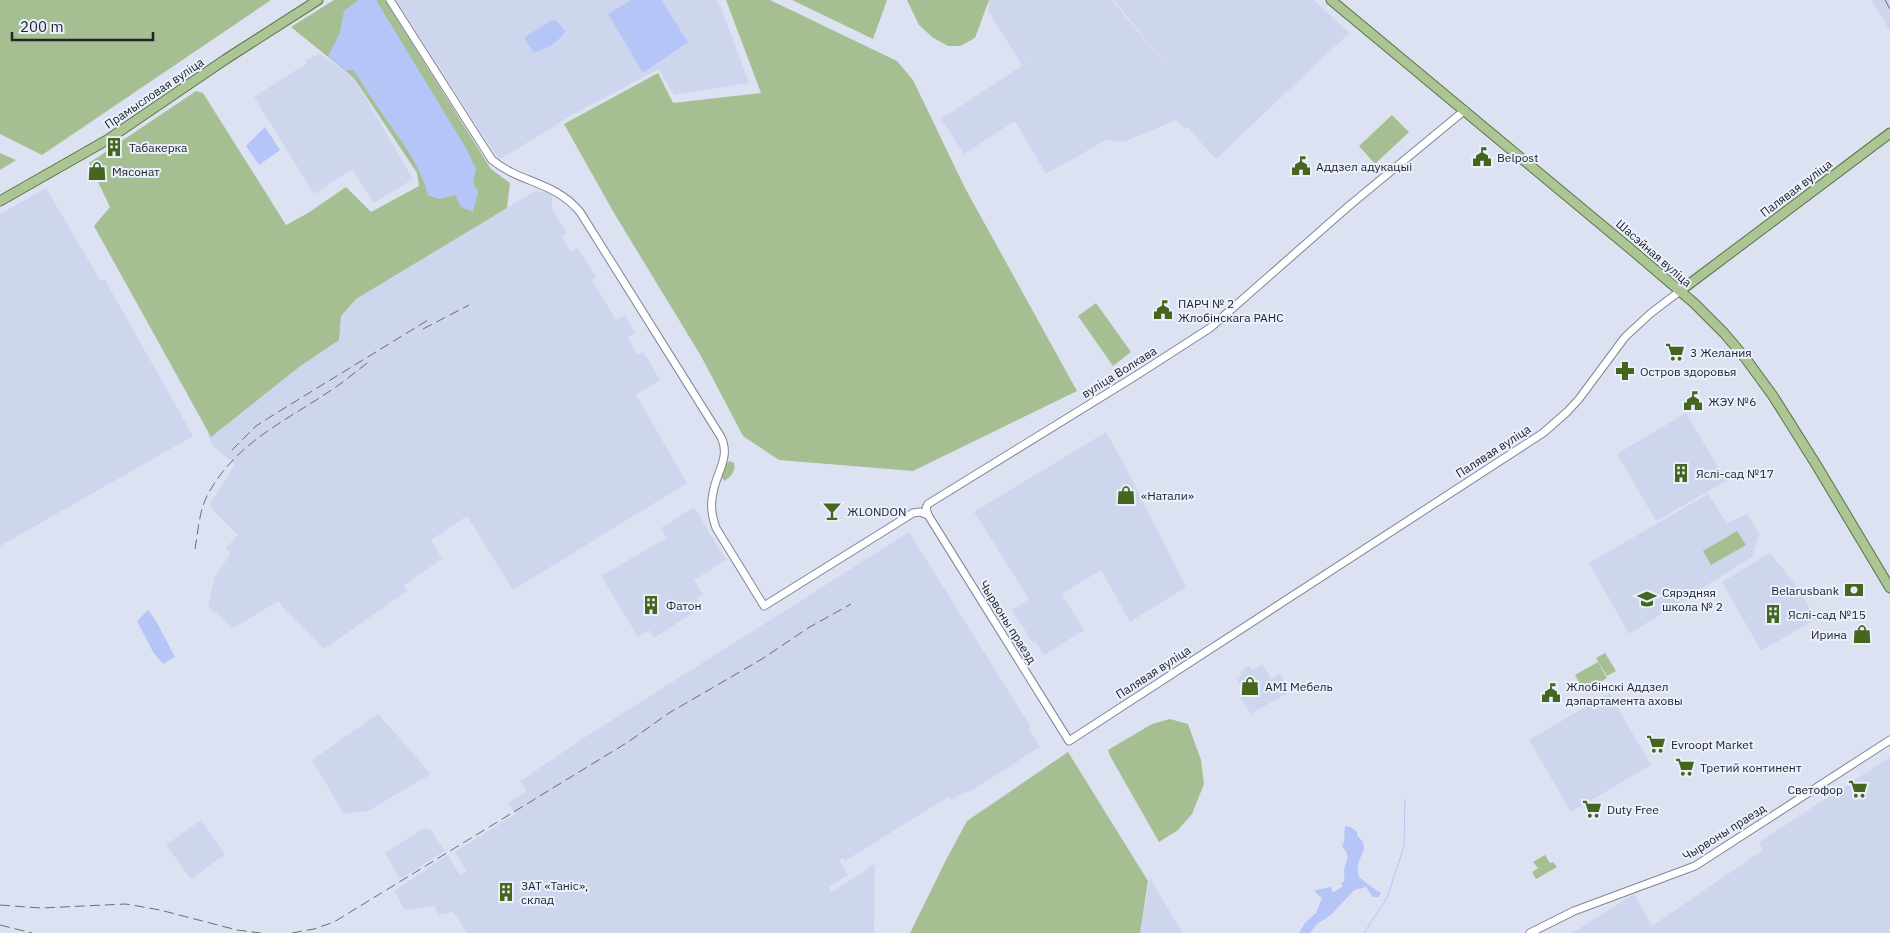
<svg xmlns="http://www.w3.org/2000/svg" width="1890" height="933" viewBox="0 0 1890 933" font-family="'IBM Plex Sans',sans-serif">
	<style>
		.built { fill: #ced6ee }
		.green { fill: #a6bf92 }
		.water { fill: #b6c5f7 }
		.lines { fill: none; stroke-linecap: round; stroke-linejoin: round }
		.stream { stroke: #b6c5f7; stroke-width: 1 }
		.minor-casing { stroke: #818695; stroke-width: 9 }
		.major-casing { stroke: #587440; stroke-width: 11 }
		.minor { stroke: #fff; stroke-width: 7 }
		.major { stroke: #acc594; stroke-width: 9 }
		.rail { stroke: #686c76; stroke-width: 1; stroke-dasharray: 10 5; stroke-linecap: butt }
		.labels { text-anchor: middle; dominant-baseline: central; stroke-width: 4; stroke-linejoin: round; paint-order: stroke }
		.street-label { font-size: 12px; fill: #22242b; stroke: #ebf0fd }
		.poi-label { font-size: 12px; fill: #22242b; stroke: #ebf0fd; text-anchor: start }
	</style>
	<rect width="100%" height="100%" fill="#dde2f3"/>
	<g class="built">
		<polygon points="396,0 716,0 721,7 749,83 674,95 659,69 572,115 499,160"/>
		<polygon points="989,0 1112,0 1185,89 1114,0 1314,0 1349,33 1216,159 1187,127 1185,129 1176,120 1124,142 1106,140 1046,174 1015,121 964,154 941,119 1041,53 1022,65 988,11"/>
		<polygon points="1871,0 1890,0 1890,31 1875,6"/>
		<polygon points="320,54 354,78 413,179 374,203 352,169 314,194 254,97 307,63 305,60"/>
		<polygon points="46,188 100,280 105,280 193,436 0,546 0,214"/>
		<polygon points="537,190 538,192 545,191 552,195 552,209 567,233 562,237 571,252 578,248 596,277 592,280 616,320 625,315 635,333 628,337 637,355 644,352 660,380 636,395 687,483 513,590 467,516 431,540 442,559 404,585 407,591 324,649 282,607 279,601 233,628 208,606 215,576 231,553 225,549 238,535 209,506 235,464 211,445 212,442 207,435 210,429 327,314"/>
		<polygon points="1686,413 1726,481 1656,521 1617,454"/>
		<polygon points="1106,432 1124,464 1186,587 1130,622 1101,570 1062,594 1084,630 1044,655 1036,642 1033,643 1012,610 1029,599 974,512"/>
		<polygon points="1708,494 1727,523 1747,514 1759,533 1752,557 1629,634 1589,563"/>
		<polygon points="694,507 726,560 694,580 703,594 697,598 702,607 654,638 649,630 638,637 601,576 666,538 661,528"/>
		<polygon points="909,532 1029,724 1031,728 1029,730 1040,747 968,793 966,791 951,800 948,797 845,861 843,858 839,860 848,875 829,887 832,892 875,864 874,933 467,933 453,912 438,915 435,906 405,910 394,891 448,855 460,875 467,871 455,852 515,814 508,803 527,791 520,781 587,736"/>
		<polygon points="1770,553 1798,588 1816,619 1761,651 1722,582"/>
		<polygon points="1262,664 1271,679 1280,673 1289,692 1251,714 1240,697 1245,693 1236,679 1242,675 1240,672 1249,666 1252,670"/>
		<polygon points="1609,693 1651,765 1571,812 1529,740"/>
		<polygon points="378,714 431,774 368,811 344,814 312,760"/>
		<polygon points="1890,757 1890,933 1572,933 1634,894 1652,926 1763,850 1759,842"/>
		<polygon points="201,820 225,854 191,879 166,845"/>
		<polygon points="424,828 430,829 445,851 400,879 385,853"/>
		<polygon points="1150,878 1161,897 1183,933 1140,933"/>
	</g>
	<g class="green">
		<polygon points="0,0 271,0 42,155 0,134"/>
		<polygon points="334,0 385,0 491,169 510,183 507,208 356,299 341,316 339,340 299,367 211,437 94,226 110,207 89,163 196,91 203,93 286,225 308,213 346,187 371,212 419,186 417,173 354,78 291,27"/>
		<polygon points="726,0 770,0 897,61 913,80 965,188 1077,391 913,471 779,460 743,436 701,356 614,213 564,124 658,73 673,103 761,93"/>
		<polygon points="792,0 887,0 873,39"/>
		<polygon points="907,0 989,0 975,38 960,46 948,46 932,37 919,25"/>
		<polygon points="1392,115 1409,132 1375,164 1359,146"/>
		<polygon points="0,153 16,160 0,170"/>
		<polygon points="1096,303 1131,352 1113,366 1078,316"/>
		<path d="M 730,461 L 734,463 C 736,471 731,477 724,481 L 722,477 C 723,471 724,463 730,461 Z"/>
		<polygon points="1737,531 1746,545 1711,565 1703,551"/>
		<polygon points="1605,653 1616,671 1607,676 1596,658"/>
		<polygon points="1598,662 1607,678 1584,691 1575,675"/>
		<polygon points="1170,719 1188,724 1201,760 1204,784 1192,814 1178,830 1159,842 1110,756 1108,750 1152,724"/>
		<polygon points="1068,752 1148,881 1140,933 910,933 947,858 967,821"/>
		<polygon points="1545,855 1550,863 1553,862 1557,867 1536,879 1532,872 1538,868 1533,862"/>
	</g>
	<g class="water">
		<path d="M 358,0 L 376,0 L 466,148 L 476,169 L 473,182 L 478,192 L 473,212 L 461,207 L 455,195 L 439,199 L 428,195 C 418,160 401,141 381,112 C 371,98 363,84 353,70 L 345,71 L 328,57 L 340,32 L 344,11 Z"/>
		<polygon points="631,0 661,0 688,42 643,73 608,14"/>
		<path d="M 552,20 L 557,21 L 565,31 C 561,40 544,52 533,52 L 525,40 L 525,37 Z"/>
		<polygon points="265,127 280,150 259,165 246,146"/>
		<polygon points="148,610 156,621 175,657 163,664 153,652 137,621"/>
		<path d="M 1345,826 L 1351,827 L 1357,832 L 1357,836 C 1371,846 1360,854 1358,865 C 1357,869 1358,873 1359,877 L 1370,886 L 1381,893 L 1379,897 L 1373,897 L 1366,887 L 1354,890 L 1332,914 L 1317,924 L 1310,933 L 1299,933 L 1305,923 L 1316,913 L 1322,898 L 1315,892 L 1316,890 L 1331,887 L 1332,891 L 1334,892 L 1343,886 L 1341,884 L 1344,881 C 1345,878 1344,876 1344,873 C 1344,860 1353,860 1342,846 L 1344,842 Z"/>
	</g>
	<g class="lines">
		<polyline class="stream" points="1364,933 1387,898 1404,846 1405,799"/>
		<g class="minor-casing">
			<g id="minor">
				<path d="M 390,0 L 492,160 C 522,184 554,181 580,212 L 721,437 C 731,457 716,473 713,493 C 710,506 712,516 716,528 L 764,606 L 913,513 L 920,512 L 928,515"/>
				<polyline points="1465,110 1350,205 1210,328 1137,375 928,504 926,508 928,515 1069,741 1543,433 1567,412 1579,399 1625,337 1651,313 1680,291"/>
				<polyline points="1530,933 1574,911 1695,866 1890,740"/>
			</g>
		</g>
		<g class="major-casing">
			<g id="major">
				<polyline points="1331,0 1633,251 1694,303 1724,333 1746,359 1773,396 1817,466 1890,588"/>
				<polyline points="0,201 107,140 226,59 318,0"/>
				<polyline points="1680,291 1890,133"/>
			</g>
		</g>
		<use href="#minor" class="minor"/>
		<use href="#major" class="major"/>
		<g class="rail">
			<polyline points="1885,0 1890,9"/>
			<polyline points="423,329 469,305"/>
			<polyline points="232,450 256,426 270,417 428,320"/>
			<path d="M 195,549 C 198,532 199,512 207,496 C 237,439 290,420 340,384 C 350,377 360,368 370,361"/>
			<polyline points="0,905 41,908 126,904 160,910 237,930 261,933"/>
			<polyline points="0,925 32,933"/>
			<polyline points="292,933 314,929 334,922 628,742 669,713 762,659 808,628 851,604"/>
		</g>
	</g>
	<defs>
		<g id="building-bare" transform="scale(1.5)"><path d="M-4-6H4V6H1V3H-1V6H-4ZM-2.5-4.3h1.7v1.8h-1.7ZM.8-4.3h1.7v1.8H.8ZM-2.5-1h1.7V.8h-1.7ZM.8-1h1.7V.8H.8Z" fill="#44661e" stroke="#ebf0fd" stroke-width="2.5" paint-order="stroke"/></g>
		<g id="civic-bare" transform="scale(1.5)"><path d="M-.6-6.5H3V-4.5H.6V-3L4-1V1h2V6H-6V1h2V-1L-.6-3ZM-1.2 2.5V6h2.4V2.5Z" fill="#44661e" stroke="#ebf0fd" stroke-width="2.5" paint-order="stroke"/></g>
		<g id="shop-bare" transform="scale(1.5)"><path d="M-5-2.5h2.3a2.7 3.5 0 0 1 5.4 0H5L5.5 6h-11ZM-1.5-2.5h3a1.5 2.3 0 0 0-3 0Z" fill="#44661e" stroke="#ebf0fd" stroke-width="2.5" paint-order="stroke"/></g>
		<g id="supermarket-bare" transform="scale(1.5)"><path d="M-6-5.5h2.5l.6 2H6L4.5 2H-2.5L-4.4-4H-6ZM-1.5 3.2a1.3 1.3 0 1 0 .1 0ZM3 3.2a1.3 1.3 0 1 0 .1 0Z" fill="#44661e" stroke="#ebf0fd" stroke-width="2.5" paint-order="stroke"/></g>
		<g id="pharmacy-bare" transform="scale(1.5)"><path d="M-2-6h4v4h4v4h-4v4h-4v-4h-4v-4h4Z" fill="#44661e" stroke="#ebf0fd" stroke-width="2.5" paint-order="stroke"/></g>
		<g id="bar-bare" transform="scale(1.5)"><path d="M-6-5H6L.8 .8V4.5H3.5V6h-7V4.5H-.8V.8Z" fill="#44661e" stroke="#ebf0fd" stroke-width="2.5" paint-order="stroke"/></g>
		<g id="bank-bare" transform="scale(1.5)"><path d="M-6-4H6V4H-6ZM0-2.3a2.3 2.3 0 1 0 0 4.6a2.3 2.3 0 1 0 0-4.6Z" fill="#44661e" stroke="#ebf0fd" stroke-width="2.5" paint-order="stroke"/></g>
		<g id="school-bare" transform="scale(1.5)"><path d="M0-5L7-2L0 1L-7-2ZM-4 1L0 2.5L4 1V4Q0 6-4 4Z" fill="#44661e" stroke="#ebf0fd" stroke-width="2.5" paint-order="stroke"/></g>
	</defs>
	<g fill-rule="evenodd">
		<use href="#building-bare" x="114" y="147"/>
		<use href="#civic-bare" x="1482" y="157"/>
		<use href="#civic-bare" x="1301" y="166"/>
		<use href="#shop-bare" x="97" y="171"/>
		<use href="#civic-bare" x="1163" y="310"/>
		<use href="#supermarket-bare" x="1675" y="352"/>
		<use href="#pharmacy-bare" x="1625" y="371"/>
		<use href="#civic-bare" x="1693" y="401"/>
		<use href="#building-bare" x="1681" y="473"/>
		<use href="#shop-bare" x="1126" y="495"/>
		<use href="#bar-bare" x="832" y="511"/>
		<use href="#bank-bare" x="1854" y="590"/>
		<use href="#school-bare" x="1647" y="599"/>
		<use href="#building-bare" x="651" y="605"/>
		<use href="#building-bare" x="1773" y="614"/>
		<use href="#shop-bare" x="1862" y="634"/>
		<use href="#shop-bare" x="1250" y="686"/>
		<use href="#civic-bare" x="1551" y="693"/>
		<use href="#supermarket-bare" x="1656" y="744"/>
		<use href="#supermarket-bare" x="1685" y="767"/>
		<use href="#supermarket-bare" x="1858" y="789"/>
		<use href="#supermarket-bare" x="1592" y="809"/>
		<use href="#building-bare" x="506" y="892"/>
	</g>
	<g class="labels">
		<g class="street-label">
			<text transform="translate(154 93) rotate(-34)">Прамысловая вуліца</text>
			<text transform="translate(1796 188) rotate(-37)">Палявая вуліца</text>
			<text transform="translate(1654 253) rotate(41)">Шасэйная вуліца</text>
			<text transform="translate(1119 372) rotate(-32)">вуліца Волкава</text>
			<text transform="translate(1493 451) rotate(-33)">Палявая вуліца</text>
			<text transform="translate(1008 622) rotate(58)">Чырвоны праезд</text>
			<text transform="translate(1153 672) rotate(-33)">Палявая вуліца</text>
			<text transform="translate(1724 832) rotate(-32)">Чырвоны праезд</text>
		</g>
		<g class="poi-label">
			<text x="129" y="147">Табакерка</text>
			<text x="1497" y="157">Belpost</text>
			<text x="1316" y="166">Аддзел адукацыі</text>
			<text x="112" y="171">Мясонат</text>
			<text x="1178" y="303">ПАРЧ № 2<tspan x="1178" dy="14">Жлобінскага РАНС</tspan></text>
			<text x="1690" y="352">3 Желания</text>
			<text x="1640" y="371">Остров здоровья</text>
			<text x="1708" y="401">ЖЭУ №6</text>
			<text x="1696" y="473">Яслі-сад №17</text>
			<text x="1141" y="495">«Натали»</text>
			<text x="847" y="511">ЖLONDON</text>
			<text x="1839" y="590" text-anchor="end">Belarusbank</text>
			<text x="1662" y="592">Сярэдняя<tspan x="1662" dy="14">школа № 2</tspan></text>
			<text x="666" y="605">Фатон</text>
			<text x="1788" y="614">Яслі-сад №15</text>
			<text x="1847" y="634" text-anchor="end">Ирина</text>
			<text x="1265" y="686">AMI Мебель</text>
			<text x="1566" y="686">Жлобінскі Аддзел<tspan x="1566" dy="14">дэпартамента аховы</tspan></text>
			<text x="1671" y="744">Evroopt Market</text>
			<text x="1700" y="767">Третий континент</text>
			<text x="1843" y="789" text-anchor="end">Светофор</text>
			<text x="1607" y="809">Duty Free</text>
			<text x="521" y="885">ЗАТ «Таніс»,<tspan x="521" dy="14">склад</tspan></text>
		</g>
	</g>
	<path d="M12 32v8h141v-8" fill="none" stroke="#22242b" stroke-width="2.5"/>
	<text x="20" y="32" font-size="15" fill="#22242b" stroke="#ebf0fd" stroke-width="4" paint-order="stroke">200 m</text>
</svg>
